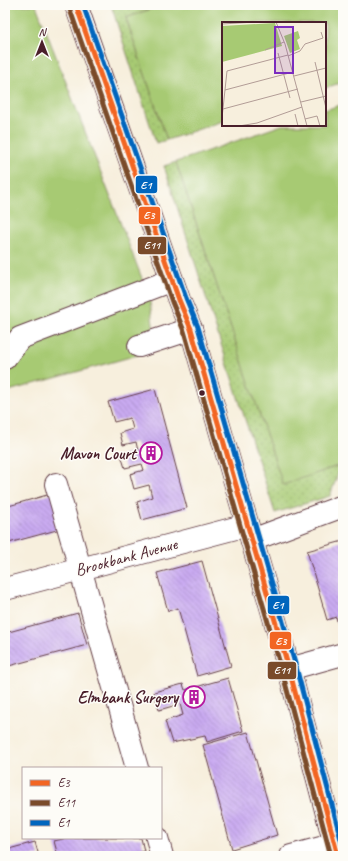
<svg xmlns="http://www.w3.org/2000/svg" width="348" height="861" viewBox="0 0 348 861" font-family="Caveat,sans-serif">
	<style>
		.grass { fill: url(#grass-dots); stroke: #78744f }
		.park { fill: #a7ca73; stroke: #78744f }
		.building { fill: url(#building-back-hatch) }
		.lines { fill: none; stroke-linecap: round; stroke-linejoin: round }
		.minor-casing { stroke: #643e46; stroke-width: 24 }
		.minor { stroke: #fff; stroke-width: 22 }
		.bus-1-casing { stroke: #fdfcf7; stroke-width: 8 }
		.bus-2-casing { stroke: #fdfcf7; stroke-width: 8 }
		.bus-3-casing { stroke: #fdfcf7; stroke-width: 8 }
		.bus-1 { stroke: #f26522; stroke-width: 5 }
		.bus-2 { stroke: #7a4b2a; stroke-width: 5 }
		.bus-3 { stroke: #0065bd; stroke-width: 5 }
		.bus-dot { fill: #4a1f2b; stroke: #fdfcf7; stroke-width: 1.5 }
		.labels { text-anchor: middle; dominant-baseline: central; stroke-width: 3; stroke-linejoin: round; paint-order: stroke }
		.poi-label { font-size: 17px; font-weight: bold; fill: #4a1f2b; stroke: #fdfcf7; text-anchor: end }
		.street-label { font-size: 17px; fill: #4a1f2b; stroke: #fdfcf7 }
		.inset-road { fill: none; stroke: #b29c96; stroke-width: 1 }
		.view { fill: #7b2cbf; fill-opacity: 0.15; stroke: #7b2cbf; stroke-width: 2 }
		.inset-edge { fill: none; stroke: #4a1f2b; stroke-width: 2 }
		.line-badge { stroke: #fdfcf7; stroke-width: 1.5 }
		.badge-label { font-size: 11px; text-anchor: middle; font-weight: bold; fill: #fff }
	</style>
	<defs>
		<pattern id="grass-dots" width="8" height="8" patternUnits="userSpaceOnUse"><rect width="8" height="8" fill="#a7ca73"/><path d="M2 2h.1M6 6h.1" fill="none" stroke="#91ad64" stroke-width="1.8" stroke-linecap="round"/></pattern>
		<pattern id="building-back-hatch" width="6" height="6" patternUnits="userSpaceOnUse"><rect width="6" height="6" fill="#c9aaf1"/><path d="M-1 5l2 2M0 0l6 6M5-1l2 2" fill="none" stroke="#a58ac3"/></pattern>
	</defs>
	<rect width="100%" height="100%" fill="#fdfcf7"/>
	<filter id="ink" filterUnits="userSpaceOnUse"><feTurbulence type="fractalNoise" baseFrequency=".025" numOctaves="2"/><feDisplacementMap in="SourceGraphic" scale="8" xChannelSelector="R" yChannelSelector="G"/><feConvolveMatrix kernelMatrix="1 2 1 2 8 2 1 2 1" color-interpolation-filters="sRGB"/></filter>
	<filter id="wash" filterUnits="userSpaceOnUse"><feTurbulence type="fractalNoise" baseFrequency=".012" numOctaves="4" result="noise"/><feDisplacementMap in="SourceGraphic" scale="16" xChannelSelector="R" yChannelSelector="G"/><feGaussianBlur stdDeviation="0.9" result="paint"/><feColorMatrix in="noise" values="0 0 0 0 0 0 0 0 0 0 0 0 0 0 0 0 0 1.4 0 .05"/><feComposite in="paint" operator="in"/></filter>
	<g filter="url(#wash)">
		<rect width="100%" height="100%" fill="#f7efdd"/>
		<g class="grass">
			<polygon points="111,5 162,5 126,18 167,140 156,143"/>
			<polygon points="176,162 283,484 341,465 330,496 275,513 164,166"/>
		</g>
		<g class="park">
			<polygon points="5,5 36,5 143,281 150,302 154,332 141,354 5,392"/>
			<polygon points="162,5 339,5 343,17 343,82 325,88 325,23 223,23 223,121 167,140 126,18"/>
			<polygon points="343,104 343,464 283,485 176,162 282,125 325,125 325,110"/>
		</g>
		<g id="blocks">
			<g class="building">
				<polygon points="155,389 187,508 142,520 137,502 152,497 149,485 134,489 130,474 144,470 142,464 125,468 121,455 138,451 136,442 123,445 120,433 133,429 130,418 114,422 108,402"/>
				<polygon points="54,493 64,528 5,544 5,507"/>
				<polygon points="343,541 343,624 338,625 336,617 327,620 307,551"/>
				<polygon points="202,561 231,666 197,676 178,608 168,611 157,573"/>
				<polygon points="78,613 87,645 5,667 5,633"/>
				<polygon points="228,678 243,731 207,742 205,736 172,743 165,721 183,715 180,704 159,710 154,692 183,684 185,690"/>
				<polygon points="248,732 277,835 232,849 203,745"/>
				<polygon points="67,838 141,838 144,851 127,856 58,856 54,841"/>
				<polygon points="35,842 39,856 5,856 5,850"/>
			</g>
		</g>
	</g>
	<g filter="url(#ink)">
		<use href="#blocks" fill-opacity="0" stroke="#643e46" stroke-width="1"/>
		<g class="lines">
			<g class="minor-casing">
				<g id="minor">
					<polyline points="76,5 179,300 191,329 289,669 338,856"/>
					<polyline points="139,346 191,329"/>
					<polyline points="5,358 20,338 172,280"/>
					<polyline points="56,484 137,768"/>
					<polyline points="252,540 343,506"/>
					<polyline points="5,589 247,525"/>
					<polyline points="289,669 343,654"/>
					<polyline points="157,838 162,856"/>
					<polyline points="291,856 335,844"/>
				</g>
			</g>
			<use href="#minor" class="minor"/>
			<g class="bus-1-casing">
				<polyline id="bus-1" points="76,5 179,300 191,329 289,669 338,856"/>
			</g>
			<g class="bus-2-casing">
				<polyline id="bus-2" points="69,7 172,302 184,331 282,671 331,856"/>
			</g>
			<g class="bus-3-casing">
				<polyline id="bus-3" points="83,5 186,298 198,327 296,667 343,847"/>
			</g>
			<use href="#bus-1" class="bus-1"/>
			<use href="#bus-2" class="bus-2"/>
			<use href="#bus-3" class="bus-3"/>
		</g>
	</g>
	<defs>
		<g id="building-ring" transform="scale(1.15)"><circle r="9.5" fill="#fdfcf7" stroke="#b5179e" stroke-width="1.5"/><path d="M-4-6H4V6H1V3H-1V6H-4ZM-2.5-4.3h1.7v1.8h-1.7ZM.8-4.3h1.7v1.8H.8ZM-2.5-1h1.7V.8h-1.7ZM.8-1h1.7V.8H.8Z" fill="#b5179e"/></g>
	</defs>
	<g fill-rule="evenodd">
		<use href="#building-ring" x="151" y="453"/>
		<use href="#building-ring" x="194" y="697"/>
	</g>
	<circle class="bus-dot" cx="202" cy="393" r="3.5"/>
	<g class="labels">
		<g class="poi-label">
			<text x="136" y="453">Mavon Court</text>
			<text x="178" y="697">Elmbank Surgery</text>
		</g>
		<g class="street-label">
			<text transform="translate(126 557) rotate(-15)">Brookbank Avenue</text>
		</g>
	</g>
	<g transform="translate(222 22)">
		<rect width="104" height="104" fill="#f7efdd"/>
		<path d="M 53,1 L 60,24 L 0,40 L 0,4 ZM 76,9 L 78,16 L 75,18 L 78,27 L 68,31 L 62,14 Z" fill="#a7ca73"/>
		<path class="inset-road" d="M 54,0 L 63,22 L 85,104M 0,2 L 33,0M 43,28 L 62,20M 56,31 L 68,76M 66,34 L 78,29 L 83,22 L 101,16 L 99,10M 93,40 L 104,86M 72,54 L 104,46M 3,68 L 71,50M 79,80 L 104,74M 1,87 L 76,67M 73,92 L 76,104M 0,96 L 5,49 L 66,33M 83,97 L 95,94 L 98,104M 17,104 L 35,101 L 80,85"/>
		<path class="view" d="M 53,5 L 71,5 L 71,51 L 53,51 Z"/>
		<rect width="104" height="104" class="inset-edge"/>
	</g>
	<g class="line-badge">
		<rect x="135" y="175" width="23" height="19" rx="4" fill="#0065bd"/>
		<rect x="138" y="206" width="23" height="19" rx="4" fill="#f26522"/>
		<rect x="137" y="236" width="30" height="19" rx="4" fill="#7a4b2a"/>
		<rect x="267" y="595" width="23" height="20" rx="4" fill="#0065bd"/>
		<rect x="269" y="631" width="23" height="19" rx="4" fill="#f26522"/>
		<rect x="267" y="661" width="30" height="19" rx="4" fill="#7a4b2a"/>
	</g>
	<g class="badge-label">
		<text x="146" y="189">E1</text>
		<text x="149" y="219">E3</text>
		<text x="152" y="249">E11</text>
		<text x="278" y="609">E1</text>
		<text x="281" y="645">E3</text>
		<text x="282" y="674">E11</text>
	</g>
	<rect width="348" height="861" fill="none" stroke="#fdfcf7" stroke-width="20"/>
	<rect x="22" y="767" width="140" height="72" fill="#fdfcf7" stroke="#b5a4a5"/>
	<rect x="30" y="780" width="20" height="6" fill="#f26522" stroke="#b5a4a5"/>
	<text x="58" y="787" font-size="12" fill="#4a1f2b">E3</text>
	<rect x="30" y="800" width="20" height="6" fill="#7a4b2a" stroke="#b5a4a5"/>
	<text x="58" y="807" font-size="12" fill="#4a1f2b">E11</text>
	<rect x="30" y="820" width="20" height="6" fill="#0065bd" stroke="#b5a4a5"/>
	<text x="58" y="827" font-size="12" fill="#4a1f2b">E1</text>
	<g transform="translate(42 42)" stroke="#fdfcf7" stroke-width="3" paint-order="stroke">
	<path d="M0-3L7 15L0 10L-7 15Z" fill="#4a1f2b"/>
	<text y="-6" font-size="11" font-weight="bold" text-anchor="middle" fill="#4a1f2b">N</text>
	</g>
</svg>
